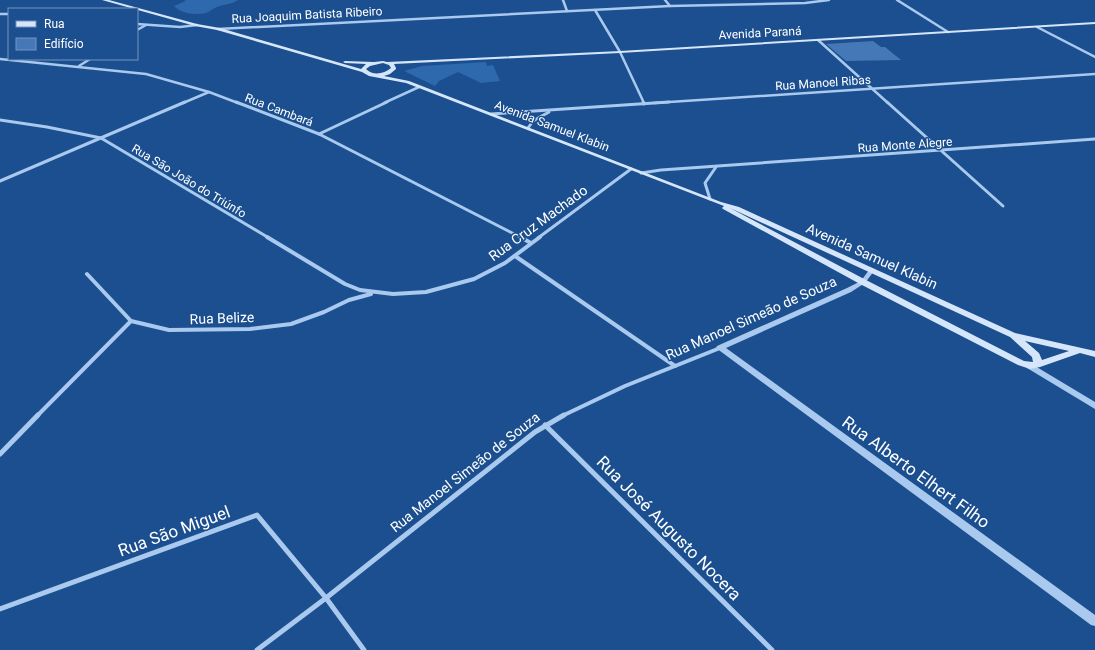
<svg xmlns="http://www.w3.org/2000/svg" width="1095" height="650" viewBox="0 0 1095 650" font-family="Roboto,sans-serif">
	<style>
		.green { fill: #2e69ad }
		.building { fill: #4478b7 }
		.lines { fill: none; stroke-linecap: round; stroke-linejoin: round }
		.minor-far3 { stroke: #a9c9ee; stroke-width: 2.5 }
		.minor-far2 { stroke: #a9c9ee; stroke-width: 3 }
		.minor-far1 { stroke: #a9c9ee; stroke-width: 4 }
		.minor { stroke: #a9c9ee; stroke-width: 5 }
		.tertiary { fill: #a9c9ee; fill-rule: evenodd }
		.secondary { fill: #d6e6fa; fill-rule: evenodd }
		.labels { text-anchor: middle; dominant-baseline: central; stroke-width: 3; stroke-linejoin: round; paint-order: stroke }
		.far-street-label { font-size: 12px; fill: #fff; stroke: #1b4f8f }
		.street-label { font-size: 14px; fill: #fff; stroke: #1b4f8f }
		.near-street-label { font-size: 17px; fill: #fff; stroke: #1b4f8f }
	</style>
	<rect width="100%" height="100%" fill="#1b4f8f"/>
	<g class="green">
		<path d="M 184,0 L 238,0 C 231,5 225,4 217,7 C 213,8 210,12 206,13 C 196,15 181,14 174,6 L 186,1 Z"/>
		<polygon points="486,62 487,66 493,65 500,81 481,83 458,72 439,81 435,86 404,71 422,66"/>
	</g>
	<polygon class="building" points="873,41 881,47 885,47 901,60 846,61 826,44"/>
	<g class="lines">
		<g class="minor-far3">
			<polyline points="563,0 567,11"/>
			<polyline points="665,0 670,6"/>
			<polyline points="897,0 948,32"/>
			<polyline points="595,10 620,52 644,103"/>
			<polyline points="0,14 9,14"/>
			<polyline points="137,24 180,27 197,25"/>
			<polyline points="1037,27 1095,57"/>
			<polyline points="218,29 670,6 805,3 829,0"/>
			<polyline points="137,30 146,25"/>
			<polyline points="818,40 888,103"/>
			<polyline points="0,59 146,74 209,92 238,103"/>
			<polyline points="79,66 90,59"/>
			<polyline points="183,103 209,92"/>
			<polyline points="384,103 419,87"/>
			<polyline points="654,103 1095,74"/>
		</g>
		<g class="minor-far2">
			<polyline points="236,102 319,134 522,238"/>
			<polyline points="643,102 644,104"/>
			<polyline points="887,102 1003,206"/>
			<polyline points="491,114 669,102"/>
			<polyline points="0,120 47,127 101,138 269,238"/>
			<polyline points="528,128 533,121 549,112"/>
			<polyline points="319,134 387,102"/>
			<polyline points="641,173 661,170 1095,139"/>
			<polyline points="0,181 185,102"/>
			<polyline points="710,199 705,183 716,167"/>
			<polyline points="538,238 631,169"/>
		</g>
		<g class="minor-far1">
			<polyline points="267,237 345,284 360,290 393,294 426,292 474,279 505,263 540,237"/>
			<polyline points="520,237 531,243"/>
			<polyline points="515,256 675,366"/>
			<polyline points="87,274 131,321 169,330 250,329 291,324 324,312 349,300 371,294"/>
			<polyline points="37,416 131,321"/>
			<polyline points="562,416 625,386 720,348"/>
		</g>
		<g class="minor">
			<polyline points="545,425 772,650"/>
			<polyline points="0,454 38,415"/>
			<polyline points="0,609 257,515 326,598 364,650"/>
			<polyline points="257,650 326,598 535,432 564,415"/>
		</g>
		<g class="tertiary">
			<polygon points="871,269 874,271 865,283 851,292 726,348 1095,615 1095,626 1091,625 716,348 717,346 847,288 861,281 869,270"/>
			<polygon points="1030,363 1095,402 1095,409 1027,368 1026,366 1027,364"/>
		</g>
		<path class="secondary" d="M 102,0 L 109,0 L 197,24 L 220,28 L 361,69 L 366,64 L 345,63 L 343,62 L 345,61 L 374,62 L 383,61 L 387,62 L 620,51 L 1095,22 L 1095,24 L 620,53 L 394,64 L 396,68 L 396,69 L 390,74 L 384,76 L 409,81 L 721,202 L 739,207 L 1015,333 L 1095,351 L 1095,357 L 1080,353 L 1040,367 L 1030,369 L 1018,365 L 860,284 L 723,209 L 722,208 L 724,206 L 406,83 L 369,76 L 362,72 L 217,30 L 195,26 ZM 383,63 L 389,65 L 391,68 C 384,74 373,76 366,69 L 370,66 ZM 730,208 L 1010,337 L 1032,357 L 1033,362 L 1024,361 L 866,280 ZM 1025,341 L 1069,351 L 1042,360 L 1039,353 Z"/>
	</g>
	<g class="labels">
		<g class="far-street-label">
			<text transform="translate(307 15) rotate(-3)">Rua Joaquim Batista Ribeiro</text>
			<text transform="translate(760 33) rotate(-3)">Avenida Paraná</text>
			<text transform="translate(823 83) rotate(-4)">Rua Manoel Ribas</text>
			<text transform="translate(279 110) rotate(21)">Rua Cambará</text>
			<text transform="translate(552 126) rotate(21)">Avenida Samuel Klabin</text>
			<text transform="translate(905 145) rotate(-4)">Rua Monte Alegre</text>
			<text transform="translate(189 181) rotate(31)">Rua São João do Triúnfo</text>
		</g>
		<g class="street-label">
			<text transform="translate(538 223) rotate(-36)">Rua Cruz Machado</text>
			<text transform="translate(872 256) rotate(24)">Avenida Samuel Klabin</text>
			<text transform="translate(222 318) rotate(-2)">Rua Belize</text>
			<text transform="translate(751 318) rotate(-24)">Rua Manoel Simeão de Souza</text>
			<text transform="translate(465 472) rotate(-38)">Rua Manoel Simeão de Souza</text>
		</g>
		<g class="near-street-label">
			<text transform="translate(916 472) rotate(36)">Rua Alberto Elhert Filho</text>
			<text transform="translate(669 528) rotate(45)">Rua José Augusto Nocera</text>
			<text transform="translate(174 531) rotate(-20)">Rua São Miguel</text>
		</g>
	</g>
	<rect x="8" y="8" width="130" height="52" fill="#1b4f8f" stroke="#7695bc"/>
	<rect x="16" y="21" width="20" height="6" fill="#d6e6fa" stroke="#7695bc"/>
	<text x="44" y="28" font-size="12" fill="#ffffff">Rua</text>
	<rect x="16" y="38" width="20" height="12" fill="#4478b7" stroke="#7695bc"/>
	<text x="44" y="48" font-size="12" fill="#ffffff">Edifício</text>
</svg>
